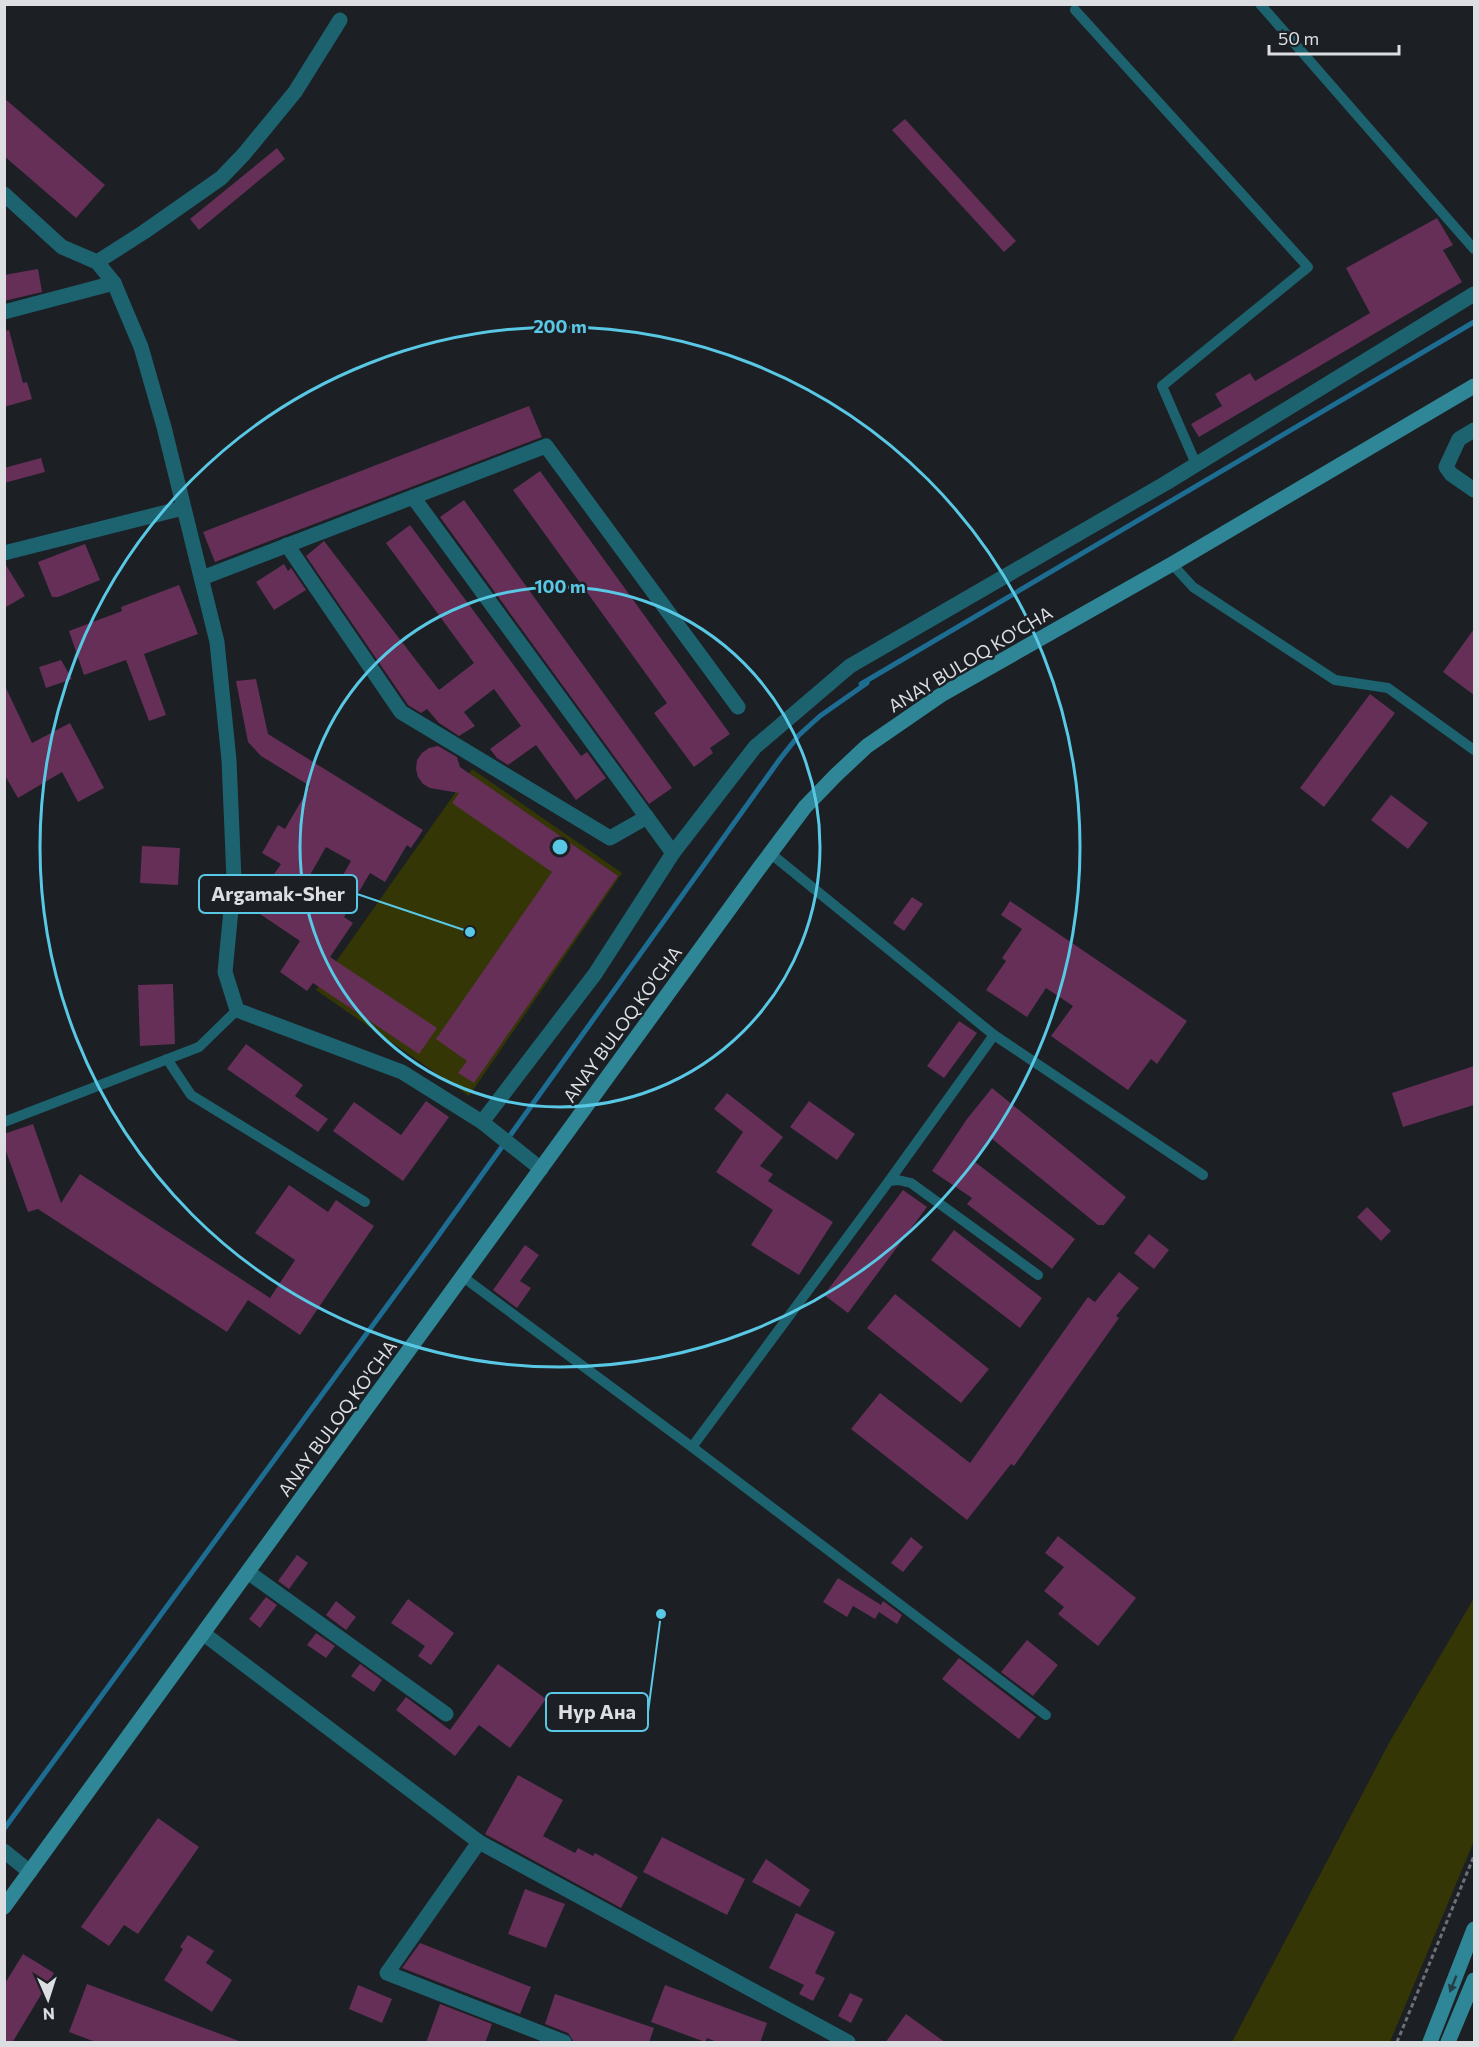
<svg xmlns="http://www.w3.org/2000/svg" width="1479" height="2047" viewBox="0 0 1479 2047" font-family="Commissioner,sans-serif">
	<style>
		.green { fill: #343605 }
		.lines { fill: none; stroke-linecap: round; stroke-linejoin: round }
		.stream { stroke: #1d6d93; stroke-width: 5 }
		.building { fill: #652f57; fill-rule: evenodd }
		.path { stroke: #6e7075; stroke-width: 3; stroke-dasharray: 4.5 3; stroke-linecap: butt }
		.service { stroke: #1d626f; stroke-width: 10 }
		.minor { stroke: #1d626f; stroke-width: 15 }
		.secondary { stroke: #2f8696; stroke-width: 15 }
		.oneway { fill: #223e46 }
		.ring { fill: none; stroke: #59c8e5; stroke-width: 3 }
		.labels { text-anchor: middle; dominant-baseline: central; stroke-width: 5; stroke-linejoin: round; paint-order: stroke }
		.street-label { font-size: 18px; fill: #dcdee1; stroke: #1c1f24 }
		.centre { fill: #59c8e5; stroke: #1c1f24; stroke-width: 3 }
		.ring-label { font-size: 18px; text-anchor: middle; font-weight: bold; fill: #59c8e5; stroke: #1c1f24; stroke-width: 5; stroke-linejoin: round; paint-order: stroke }
		.leader { fill: none; stroke: #59c8e5; stroke-width: 2 }
		.callout-dot { fill: #59c8e5; stroke: #1c1f24; stroke-width: 2 }
		.callout { fill: #1c1f24; stroke: #59c8e5; stroke-width: 2 }
		.callout-label { font-size: 20px; text-anchor: middle; font-weight: bold; fill: #dcdee1 }
	</style>
	<rect width="100%" height="100%" fill="#1c1f24"/>
	<g class="green">
		<polygon points="472,769 622,873 469,1096 316,990"/>
		<polygon points="1474,1598 1474,1841 1390,2042 1232,2042 1389,1743"/>
	</g>
	<g class="lines">
		<polyline class="stream" points="4,1829 433,1243 780,759 799,735 820,716 867,683 861,684 1474,322"/>
	</g>
	<g class="building">
		<polygon points="4,98 105,185 76,218 4,156"/>
		<polygon points="905,119 1016,241 1004,252 892,130"/>
		<polygon points="277,148 285,159 199,230 190,219"/>
		<polygon points="1437,218 1453,245 1443,250 1462,282 1199,437 1191,424 1222,406 1215,394 1250,373 1255,381 1370,313 1346,268"/>
		<polygon points="38,269 42,292 4,301 4,275"/>
		<polygon points="9,330 23,383 27,382 32,399 4,407 4,331"/>
		<polygon points="529,406 542,437 215,562 203,532"/>
		<polygon points="41,458 45,472 4,483 4,468"/>
		<polygon points="540,471 730,734 710,748 713,753 694,767 654,713 667,703 513,490"/>
		<polygon points="464,500 672,788 649,804 440,517"/>
		<polygon points="410,525 581,756 587,752 606,778 576,800 536,745 508,765 497,758 490,749 521,726 494,689 464,712 475,726 459,736 439,723 427,709 421,713 408,705 306,556 324,541 439,690 474,663 386,543"/>
		<polygon points="85,544 100,580 58,597 52,597 38,562"/>
		<polygon points="4,562 25,596 4,608"/>
		<polygon points="284,564 288,571 291,568 306,590 274,610 256,582"/>
		<polygon points="179,585 198,634 144,654 166,715 149,721 126,660 84,675 69,631 122,611 121,607"/>
		<polygon points="1474,629 1474,695 1443,672"/>
		<polygon points="61,660 72,679 46,688 39,667"/>
		<path d="M 256,679 L 268,734 L 423,830 L 411,848 L 407,845 L 385,882 L 370,873 L 344,917 L 353,923 L 330,957 L 437,1028 L 419,1054 L 313,983 L 307,991 L 280,972 L 300,941 L 251,908 L 281,864 L 262,853 L 278,825 L 285,829 L 310,786 L 261,756 L 248,742 L 236,681 ZM 326,847 L 351,861 L 326,905 L 302,889 Z"/>
		<polygon points="4,684 32,743 70,723 104,788 78,802 62,772 18,798 4,774"/>
		<polygon points="1370,694 1395,713 1324,807 1300,788"/>
		<polygon points="438,746 457,757 460,767 618,876 474,1083 458,1073 467,1061 436,1039 552,872 452,803 459,793 430,788 423,784 418,777 416,769 417,760 422,753 429,748"/>
		<polygon points="1391,795 1428,823 1408,849 1371,820"/>
		<polygon points="142,846 180,848 178,885 140,883"/>
		<polygon points="912,897 923,904 904,931 893,923"/>
		<polygon points="1010,901 1187,1021 1157,1064 1151,1059 1128,1090 1051,1036 1073,1006 1046,988 1027,1017 986,990 1006,961 1002,958 1022,929 1001,915"/>
		<polygon points="173,984 175,1044 140,1046 138,985"/>
		<polygon points="959,1021 977,1033 944,1078 927,1066"/>
		<polygon points="246,1044 303,1085 295,1096 328,1119 318,1132 227,1069"/>
		<polygon points="1474,1066 1474,1105 1403,1127 1392,1093"/>
		<polygon points="992,1088 1126,1197 1104,1225 1098,1225 991,1138 975,1162 1075,1239 1052,1269 967,1204 972,1198 932,1171 967,1119"/>
		<polygon points="727,1093 783,1137 760,1166 773,1174 768,1181 833,1222 799,1275 751,1245 773,1210 716,1172 743,1132 714,1109"/>
		<polygon points="426,1101 449,1117 403,1181 333,1131 354,1102 401,1135"/>
		<polygon points="809,1101 855,1134 837,1160 790,1127"/>
		<polygon points="33,1124 61,1203 80,1174 270,1298 295,1260 255,1233 289,1185 328,1212 336,1200 374,1226 300,1335 248,1300 227,1332 38,1209 28,1212 4,1146 4,1134"/>
		<polygon points="903,1190 927,1207 848,1313 824,1295"/>
		<polygon points="1367,1207 1391,1231 1381,1241 1357,1217"/>
		<polygon points="954,1230 1042,1298 1020,1328 931,1260"/>
		<polygon points="1149,1234 1169,1250 1154,1269 1134,1253"/>
		<polygon points="525,1245 539,1255 520,1281 531,1288 517,1308 493,1290"/>
		<polygon points="1119,1272 1139,1288 1116,1316 1119,1318 1014,1466 1011,1464 967,1520 851,1429 880,1393 970,1463 1088,1297 1095,1302"/>
		<polygon points="895,1294 989,1369 961,1403 867,1328"/>
		<polygon points="1058,1536 1136,1598 1098,1646 1058,1614 1064,1607 1044,1591 1064,1567 1045,1553"/>
		<polygon points="911,1537 923,1547 903,1572 891,1563"/>
		<polygon points="297,1555 308,1563 289,1589 278,1581"/>
		<polygon points="838,1578 881,1605 883,1601 902,1615 897,1624 879,1612 875,1619 853,1606 847,1617 823,1602"/>
		<polygon points="266,1597 277,1605 260,1628 249,1619"/>
		<polygon points="408,1599 454,1633 431,1665 418,1656 425,1646 391,1623"/>
		<polygon points="336,1601 356,1617 346,1630 326,1615"/>
		<polygon points="316,1633 335,1646 326,1658 307,1645"/>
		<polygon points="1027,1640 1058,1665 1033,1696 1001,1672"/>
		<polygon points="959,1658 1036,1717 1019,1739 942,1679"/>
		<polygon points="360,1664 382,1680 374,1692 351,1676"/>
		<polygon points="498,1664 546,1699 510,1748 479,1725 455,1756 396,1710 406,1697 450,1730"/>
		<polygon points="518,1775 563,1800 543,1836 575,1853 578,1848 593,1856 595,1853 638,1877 621,1908 485,1834"/>
		<polygon points="158,1818 199,1847 138,1934 124,1925 109,1946 81,1927"/>
		<polygon points="662,1837 745,1879 727,1915 643,1872"/>
		<polygon points="766,1859 810,1890 800,1907 752,1882"/>
		<polygon points="525,1889 565,1904 546,1948 508,1934"/>
		<polygon points="796,1913 835,1932 815,1973 825,1978 813,2001 799,1994 804,1985 769,1968"/>
		<polygon points="188,1935 214,1951 206,1963 232,1980 212,2012 164,1980 183,1949 180,1947"/>
		<polygon points="420,1943 531,1987 520,2014 402,1968"/>
		<polygon points="23,1954 54,1973 12,2043 4,2043 4,1985"/>
		<polygon points="87,1984 239,2041 239,2043 98,2043 69,2032"/>
		<polygon points="358,1985 392,1999 382,2023 349,2009"/>
		<polygon points="665,1985 767,2023 760,2043 719,2043 707,2038 705,2042 651,2022"/>
		<polygon points="850,1993 863,1999 851,2023 838,2016"/>
		<polygon points="555,1994 654,2028 649,2043 574,2042 568,2033 545,2024"/>
		<polygon points="440,2004 492,2024 485,2043 426,2043"/>
		<polygon points="906,2014 946,2043 885,2043"/>
	</g>
	<g class="lines">
		<polyline class="path" points="1397,2042 1474,1856"/>
		<g class="service">
			<polyline points="1260,4 1474,249"/>
			<polyline points="1075,10 1308,267 1162,386 1196,464"/>
			<polyline points="1172,564 1193,587 1335,680 1388,688 1474,750"/>
			<polyline points="770,853 994,1035 1203,1175"/>
			<polyline points="167,1059 191,1095 365,1202"/>
			<polyline points="4,1122 199,1047 237,1010"/>
			<polyline points="889,1181 994,1035"/>
			<polyline points="463,1277 692,1447 1046,1715"/>
			<polyline points="692,1447 889,1181 898,1180 911,1183 1038,1275"/>
		</g>
		<g class="minor">
			<polyline points="340,20 295,92 244,154 221,178 144,232 97,262 114,283 141,347 164,427 217,642 229,760 234,879 225,972 237,1010 402,1072 482,1122 541,1169"/>
			<polyline points="4,194 62,247 97,262"/>
			<polyline points="4,312 114,283"/>
			<polyline points="1474,430 1459,439 1446,467 1451,474 1474,490"/>
			<polyline points="413,497 673,853"/>
			<polyline points="287,545 401,712 610,838 647,817"/>
			<polyline points="4,553 183,508"/>
			<polyline points="202,578 546,446 738,707"/>
			<polyline points="482,1122 595,974 673,853 755,747 850,666 1166,483 1474,294"/>
			<polyline points="249,1573 446,1714"/>
			<polyline points="204,1634 479,1842 848,2042"/>
			<polyline points="479,1842 387,1973 564,2042"/>
			<polyline points="4,1851 30,1872"/>
		</g>
		<g class="secondary">
			<polyline points="4,1907 760,867 805,807 836,775 867,746 941,695 1172,564 1474,386"/>
			<polyline points="1430,2042 1474,1929"/>
			<polyline points="1448,2042 1474,1980"/>
		</g>
	</g>
	<defs><path id="oneway-solid" d="M-6-.8H1V-3.2L6.5 0L1 3.2V.8H-6Z" transform="scale(1.5)"/></defs>
	<use class="oneway" href="#oneway-solid" transform="translate(1453 1984) rotate(112)"/>
	<g class="ring">
		<circle cx="560" cy="847" r="260"/>
		<circle cx="560" cy="847" r="520"/>
	</g>
	<g class="labels">
		<g class="street-label">
			<text transform="translate(970 659) rotate(-31)">ANAY BULOQ KO'CHA</text>
			<text transform="translate(622 1024) rotate(-54)">ANAY BULOQ KO'CHA</text>
			<text transform="translate(337 1418) rotate(-54)">ANAY BULOQ KO'CHA</text>
		</g>
	</g>
	<circle cx="560" cy="847" r="9" class="centre"/>
	<g class="ring-label">
		<text x="560" y="333">200 m</text>
		<text x="560" y="593">100 m</text>
	</g>
	<path class="leader" d="M470 932L357 894M661 1614L648 1712"/>
	<g class="callout-dot">
		<circle cx="470" cy="932" r="6"/>
		<circle cx="661" cy="1614" r="6"/>
	</g>
	<g class="callout">
		<rect x="199" y="875" width="158" height="38" rx="6"/>
		<rect x="546" y="1693" width="102" height="38" rx="6"/>
	</g>
	<g class="callout-label">
		<text x="278" y="901">Argamak-Sher</text>
		<text x="597" y="1719">Нур Ана</text>
	</g>
	<rect width="1479" height="2047" fill="none" stroke="#dcdee1" stroke-width="12"/>
	<g transform="translate(48 1999) rotate(177)" stroke="#1c1f24" stroke-width="4.5" paint-order="stroke">
	<path d="M0-4.5L10 22L0 15L-10 22Z" fill="#dcdee1"/>
	<text y="-9" font-size="16" font-weight="bold" text-anchor="middle" fill="#dcdee1">N</text>
	</g>
	<path d="M1269 45v9h130v-9" fill="none" stroke="#dcdee1" stroke-width="3"/>
	<text x="1278" y="45" font-size="18" fill="#dcdee1" stroke="#1c1f24" stroke-width="4.5" paint-order="stroke">50 m</text>
</svg>
